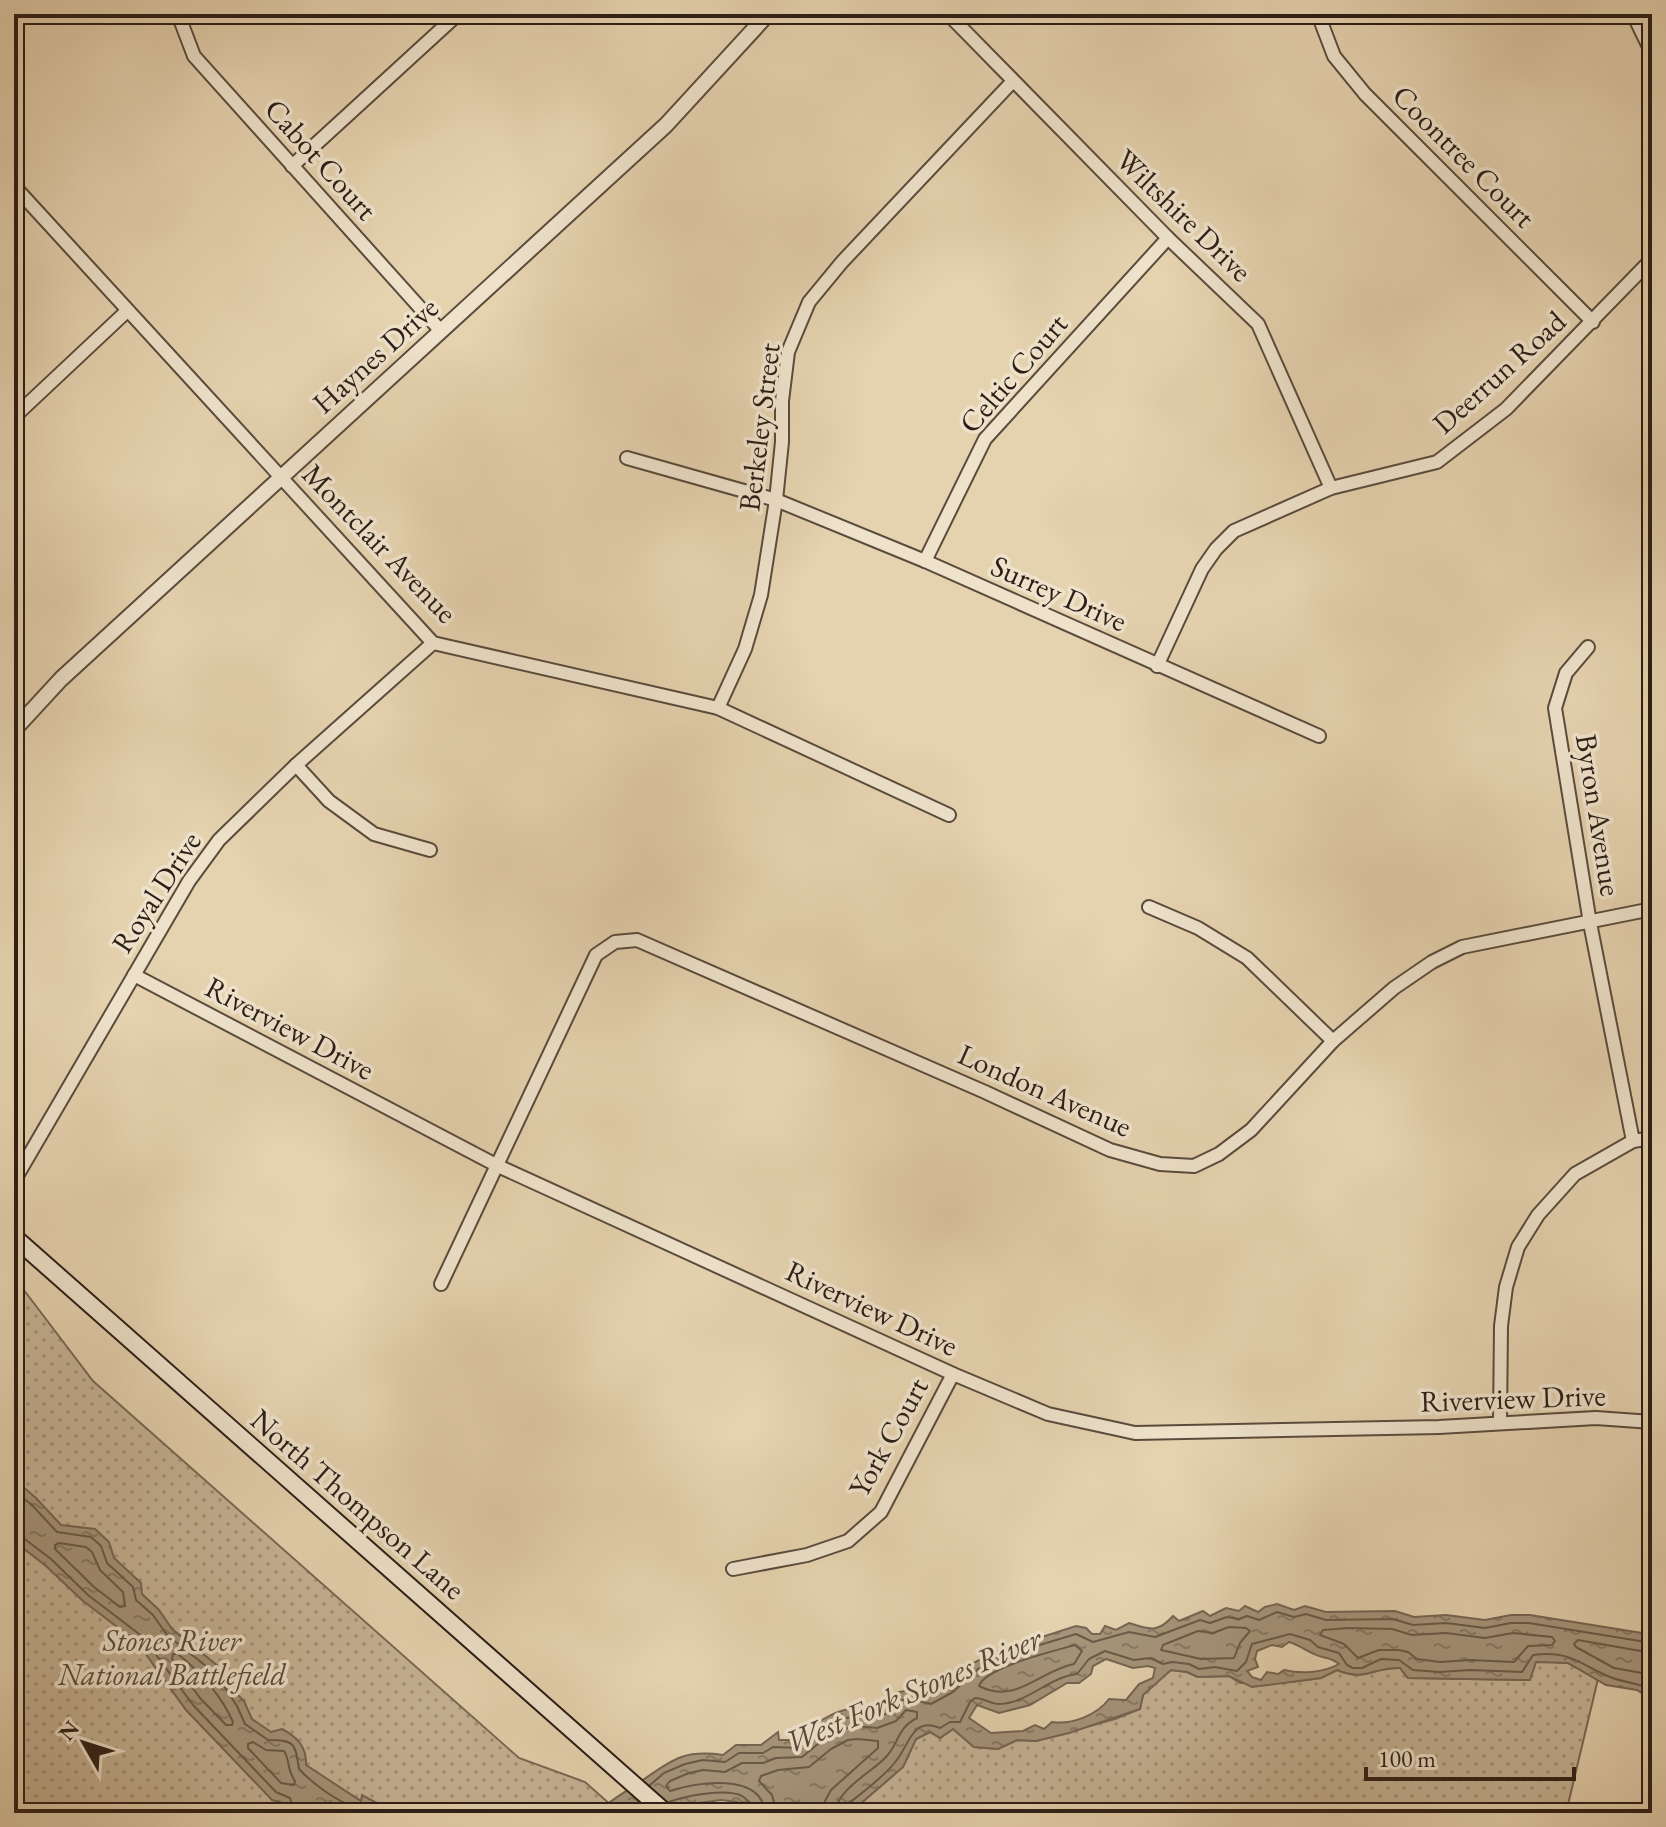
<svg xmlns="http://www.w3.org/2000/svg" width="1666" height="1827" viewBox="0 0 1666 1827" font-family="'EB Garamond',serif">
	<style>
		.park { fill: url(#park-dots); stroke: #796856; stroke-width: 2 }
		.water { fill: url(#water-ripples); stroke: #756553; stroke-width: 2; fill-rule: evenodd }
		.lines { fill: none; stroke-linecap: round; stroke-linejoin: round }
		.shore { stroke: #695a48; stroke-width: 2 }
		.minor-casing { stroke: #5a4b3c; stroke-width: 16 }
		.tertiary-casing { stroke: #5a4b3c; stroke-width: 18 }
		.secondary-casing { stroke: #2c1e16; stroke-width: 20 }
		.minor { stroke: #eee2cb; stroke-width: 12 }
		.tertiary { stroke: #eee2cb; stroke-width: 14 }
		.secondary { stroke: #eee2cb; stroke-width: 16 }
		.labels { text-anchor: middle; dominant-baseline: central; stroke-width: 7; stroke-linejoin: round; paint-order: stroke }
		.street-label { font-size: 30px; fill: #2c1e16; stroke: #eee2cb }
		.park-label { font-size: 30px; font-style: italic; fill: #5a4b3c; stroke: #eee2cb }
		.water-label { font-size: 32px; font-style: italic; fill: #574839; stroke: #eee2cb }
	</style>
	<defs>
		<pattern id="park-dots" width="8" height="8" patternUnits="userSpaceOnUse" patternTransform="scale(2)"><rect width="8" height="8" fill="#c6b395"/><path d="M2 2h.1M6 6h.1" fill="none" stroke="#a19179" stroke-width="1.8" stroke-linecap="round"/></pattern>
		<pattern id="water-ripples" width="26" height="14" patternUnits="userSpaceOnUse" patternTransform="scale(2)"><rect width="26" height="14" fill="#a6957b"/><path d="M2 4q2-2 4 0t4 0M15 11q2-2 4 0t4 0" fill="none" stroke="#877964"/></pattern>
	</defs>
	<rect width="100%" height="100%" fill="#e5d2af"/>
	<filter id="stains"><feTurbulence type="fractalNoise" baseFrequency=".0025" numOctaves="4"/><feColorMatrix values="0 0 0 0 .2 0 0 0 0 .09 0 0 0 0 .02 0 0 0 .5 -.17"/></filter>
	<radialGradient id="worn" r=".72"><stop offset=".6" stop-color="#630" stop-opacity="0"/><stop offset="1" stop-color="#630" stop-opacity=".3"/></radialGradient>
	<g class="park">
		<polygon points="14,1277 93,1381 519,1758 585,1782 620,1813 14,1813"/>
		<path d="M 1536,1661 L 1568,1663 L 1598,1679 L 1566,1813 L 837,1813 L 852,1811 L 903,1767 L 916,1739 L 930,1732 L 940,1738 L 953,1729 L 974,1747 L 998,1749 L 1017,1740 L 1036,1741 L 1115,1719 L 1140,1709 L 1143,1695 L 1170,1670 L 1187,1672 L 1198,1677 L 1229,1676 L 1240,1683 L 1292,1682 L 1321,1678 L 1337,1670 C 1366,1682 1372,1667 1400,1668 L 1408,1678 L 1529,1680 Z"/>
	</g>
	<g class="water">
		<path d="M 14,1479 L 36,1498 L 61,1525 L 95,1529 L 109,1542 L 114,1558 L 141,1583 L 142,1594 L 159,1610 L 172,1629 L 223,1670 L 234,1691 L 244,1701 L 252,1719 L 271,1732 L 282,1729 C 297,1737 307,1747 306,1765 L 361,1801 L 362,1795 L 388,1809 L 416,1810 L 417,1813 L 357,1813 L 348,1810 L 349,1813 L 288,1813 L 284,1803 L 272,1800 L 186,1710 L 137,1642 L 83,1601 L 46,1566 L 14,1541 Z"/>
		<path d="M 1277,1604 L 1294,1610 L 1305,1606 L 1326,1612 L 1395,1611 L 1414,1617 L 1446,1615 L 1485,1620 L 1511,1615 L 1530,1615 L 1642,1633 L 1652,1635 L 1652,1700 L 1637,1690 L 1606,1685 L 1568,1663 L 1536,1662 L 1530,1680 L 1408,1678 L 1400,1668 C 1372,1667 1366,1682 1337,1670 L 1321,1678 L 1252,1687 L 1229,1676 L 1198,1677 L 1187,1672 L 1171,1670 L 1143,1695 L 1140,1709 L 1069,1733 L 1036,1741 L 1017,1740 L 998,1749 L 974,1747 L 953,1729 L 940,1738 L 930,1732 L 916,1739 L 903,1767 L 852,1811 L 750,1813 L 737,1802 L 721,1800 L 683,1805 L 663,1813 L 596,1813 C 608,1802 623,1793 637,1784 C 670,1762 680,1749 723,1755 L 736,1745 L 761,1745 L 778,1732 L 779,1740 L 796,1740 C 813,1725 831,1711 854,1708 C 866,1707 874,1710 886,1706 L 893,1693 L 912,1690 L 927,1697 L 948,1686 L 973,1663 L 998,1651 L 1076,1626 L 1086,1628 L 1092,1634 L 1100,1634 L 1105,1626 L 1116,1630 L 1129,1623 C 1150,1630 1158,1633 1173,1616 L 1179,1621 L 1203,1611 L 1210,1616 L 1226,1608 L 1239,1611 L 1245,1606 L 1258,1612 L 1265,1607 ZM 1289,1642 C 1299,1645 1305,1650 1314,1654 C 1323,1659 1330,1656 1339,1664 C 1323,1673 1301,1674 1284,1670 L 1278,1674 L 1267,1672 L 1261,1680 L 1252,1677 L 1247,1671 L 1258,1667 L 1255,1659 L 1257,1651 L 1272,1645 L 1282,1647 ZM 1106,1659 L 1133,1668 L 1148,1666 L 1155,1668 L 1153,1678 L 1139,1684 L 1126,1700 L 1109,1699 C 1097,1715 1072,1725 1052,1722 L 1044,1729 L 1035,1725 L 1023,1731 L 991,1733 L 969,1718 L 977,1705 L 999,1713 L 1030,1705 L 1067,1683 L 1079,1683 L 1091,1674 L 1093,1666 Z"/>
	</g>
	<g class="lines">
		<g class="shore">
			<path d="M 14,1492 L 31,1504 L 57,1532 L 91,1537 L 101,1546 L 107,1563 L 133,1587 L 136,1600 L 153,1615 L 167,1635 L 216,1674 L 237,1706 L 245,1724 L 268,1740 C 295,1740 295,1743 299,1769 C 313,1784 335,1800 354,1807 C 365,1811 365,1805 379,1813"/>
			<polyline points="14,1536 22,1537 51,1559 88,1595 143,1637 193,1705 276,1792 290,1798 295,1813"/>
			<polygon points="59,1543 86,1547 92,1552 100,1570 123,1592 125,1606 120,1607 94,1587 55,1549 55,1545"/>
			<polygon points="1229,1627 1246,1628 1250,1631 1240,1643 1234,1658 1201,1659 1161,1650 1163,1645 1198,1631 1213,1633"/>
			<polygon points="1348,1628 1392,1629 1412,1635 1446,1633 1485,1638 1513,1633 1552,1637 1555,1641 1552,1645 1528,1646 1514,1662 1470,1660 1440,1662 1417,1659 1408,1652 1399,1650 1379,1650 1358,1658 1344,1644 1320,1635 1323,1630"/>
			<path d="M 1075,1645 L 1082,1651 L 1074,1664 C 1039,1671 1016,1705 979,1686 C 986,1667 1054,1651 1075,1645 Z"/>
			<polyline points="1652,1653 1578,1640 1574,1644 1576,1647 1614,1668 1642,1673 1652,1678"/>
			<path d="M 173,1654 L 178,1654 C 200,1672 221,1695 233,1722 L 232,1725 L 226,1725 L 200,1698 L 172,1659 Z"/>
			<path d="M 253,1742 L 266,1750 L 284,1751 C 290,1760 287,1771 295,1781 L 294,1785 L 281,1783 L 248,1748 L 248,1744 Z"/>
			<path d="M 650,1785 L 664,1773 L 685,1764 L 703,1760 L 725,1762 L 739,1753 L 763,1753 L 773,1747 L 799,1748 C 814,1737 824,1725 842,1719 C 869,1711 878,1729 900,1700 L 911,1699 L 931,1704 L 953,1692 L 978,1669 L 1033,1647 L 1076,1634 L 1093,1642 L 1129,1632 L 1155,1637 L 1200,1620 L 1210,1623 L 1227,1617 L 1239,1619 L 1247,1616 L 1259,1620 L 1277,1612 L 1294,1617 L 1306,1614 L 1326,1620 L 1393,1619 L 1413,1625 L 1446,1623 L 1485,1628 L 1511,1623 L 1529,1623 L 1652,1643"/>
			<path d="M 669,1802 C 684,1796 726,1788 742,1796 C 743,1796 751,1804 752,1804 L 755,1813"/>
			<path d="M 765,1813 C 762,1772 696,1782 670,1791 L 666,1786 L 670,1781 L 689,1773 L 703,1770 L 725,1772 L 742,1763 L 763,1763 L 776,1758 L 802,1757 L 824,1739 L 843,1729 L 857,1726 L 877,1728 L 896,1721 L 906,1710 L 917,1712 L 917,1718 C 896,1729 900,1742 886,1757 C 871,1773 837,1789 835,1813"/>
			<polyline points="777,1813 772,1795 759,1781 761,1776 778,1770 809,1767 831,1749 848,1740 857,1739 878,1741 878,1748 831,1790 825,1801 823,1813"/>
			<path d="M 846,1813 L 848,1804 C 864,1791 884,1777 896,1761 C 909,1746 912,1716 940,1728 L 950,1722 L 960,1722 L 970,1702 L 975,1698 C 984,1698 992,1705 1000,1704 C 1028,1703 1049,1677 1077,1674 L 1089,1659 L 1105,1651 L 1134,1660 L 1150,1658 L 1163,1664 L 1172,1662 L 1189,1664 L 1199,1669 L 1215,1667 L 1237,1671 L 1246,1662 L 1252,1644 L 1290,1634 L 1310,1640 L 1318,1647 L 1339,1653 L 1347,1665 L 1353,1668 L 1362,1668 L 1381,1659 L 1399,1660 L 1413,1670 L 1440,1672 L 1470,1670 L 1522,1672 L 1533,1655 C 1570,1650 1579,1664 1610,1677 C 1624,1683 1638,1682 1652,1690"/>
		</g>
		<g class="minor-casing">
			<g id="minor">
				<polyline points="178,14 194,56 440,330"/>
				<polyline points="948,14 1168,238 1258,324 1331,488"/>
				<polyline points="1318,14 1334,56 1365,94 1593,322"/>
				<polyline points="1633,14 1652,53"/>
				<polyline points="292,166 458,14"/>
				<polyline points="14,186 433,643 718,708 949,815"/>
				<polyline points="14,417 127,311"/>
				<polyline points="627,458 776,500 925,561 1319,736"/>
				<polyline points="925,561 985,439 1168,238"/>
				<polyline points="1588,647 1566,673 1555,708 1590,923 1633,1141"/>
				<polyline points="1157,666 1202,569 1216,549 1234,531 1331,488 1437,462 1506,409 1652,259"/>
				<polyline points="718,708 745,649 761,595 776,500 782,442 782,401 788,352 809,302 842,262 1013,81"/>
				<polyline points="296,765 329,801 374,834 430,850"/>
				<polyline points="1149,907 1198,928 1247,958 1333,1041"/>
				<polyline points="134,975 498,1166 953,1374 1048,1414 1135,1433 1439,1427 1596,1418 1652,1422"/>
				<polyline points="14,1181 189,881 219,840 296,765 433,643"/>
				<polyline points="441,1284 596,955 615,942 637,940 985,1092 1110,1150 1160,1164 1194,1166 1219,1154 1251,1130 1333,1041 1394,988 1432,962 1462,947 1652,909"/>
				<polyline points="1500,1422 1501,1326 1506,1287 1518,1247 1538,1215 1575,1174 1633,1141 1652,1138"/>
				<polyline points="733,1569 807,1555 848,1541 881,1512 953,1374"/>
			</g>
		</g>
		<g class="tertiary-casing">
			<polyline id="tertiary" points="14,730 61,679 666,125 768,14"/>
		</g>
		<g class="secondary-casing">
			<polyline id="secondary" points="14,1237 666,1813"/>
		</g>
		<use href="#minor" class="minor"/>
		<use href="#tertiary" class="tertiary"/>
		<use href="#secondary" class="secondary"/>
	</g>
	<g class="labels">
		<g class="street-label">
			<text transform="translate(1464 156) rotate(45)">Coontree Court</text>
			<text transform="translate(321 159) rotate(48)">Cabot Court</text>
			<text transform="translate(1184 215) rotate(44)">Wiltshire Drive</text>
			<text transform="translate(375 355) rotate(-42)">Haynes Drive</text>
			<text transform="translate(1499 372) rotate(-42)">Deerrun Road</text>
			<text transform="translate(1013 373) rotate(-49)">Celtic Court</text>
			<text transform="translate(759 427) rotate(-83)">Berkeley Street</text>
			<text transform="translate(380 543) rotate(46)">Montclair Avenue</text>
			<text transform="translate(1059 593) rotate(24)">Surrey Drive</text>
			<text transform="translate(1599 815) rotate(81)">Byron Avenue</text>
			<text transform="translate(156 892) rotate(-57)">Royal Drive</text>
			<text transform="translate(290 1028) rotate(28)">Riverview Drive</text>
			<text transform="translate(1045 1090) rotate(24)">London Avenue</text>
			<text transform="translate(872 1308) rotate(25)">Riverview Drive</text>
			<text transform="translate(1513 1398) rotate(-2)">Riverview Drive</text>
			<text transform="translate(888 1437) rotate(-61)">York Court</text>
			<text transform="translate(358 1504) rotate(41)">North Thompson Lane</text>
		</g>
		<g class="park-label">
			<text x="172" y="1640">Stones River<tspan x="172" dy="34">National Battlefield</tspan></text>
		</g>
		<g class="water-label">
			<text transform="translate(913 1690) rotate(-23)">West Fork Stones River</text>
		</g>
	</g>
	<rect width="1666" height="1827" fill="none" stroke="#e5d2af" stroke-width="48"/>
	<rect x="16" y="16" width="1634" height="1795" fill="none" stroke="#2c1e16" stroke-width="4"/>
	<rect x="24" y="24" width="1618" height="1779" fill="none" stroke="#2c1e16" stroke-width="2"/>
	<g transform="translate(84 1743) rotate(309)" stroke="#eee2cb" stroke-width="6" paint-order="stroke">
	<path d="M0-6L14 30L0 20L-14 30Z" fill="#2c1e16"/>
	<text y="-12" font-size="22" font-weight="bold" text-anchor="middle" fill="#2c1e16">N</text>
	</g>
	<path d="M1366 1767v12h208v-12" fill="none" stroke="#2c1e16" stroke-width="4"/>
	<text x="1378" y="1767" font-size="24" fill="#2c1e16" stroke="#eee2cb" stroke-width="6" paint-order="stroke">100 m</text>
	<rect width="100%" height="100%" filter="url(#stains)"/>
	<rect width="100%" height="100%" fill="url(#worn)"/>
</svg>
